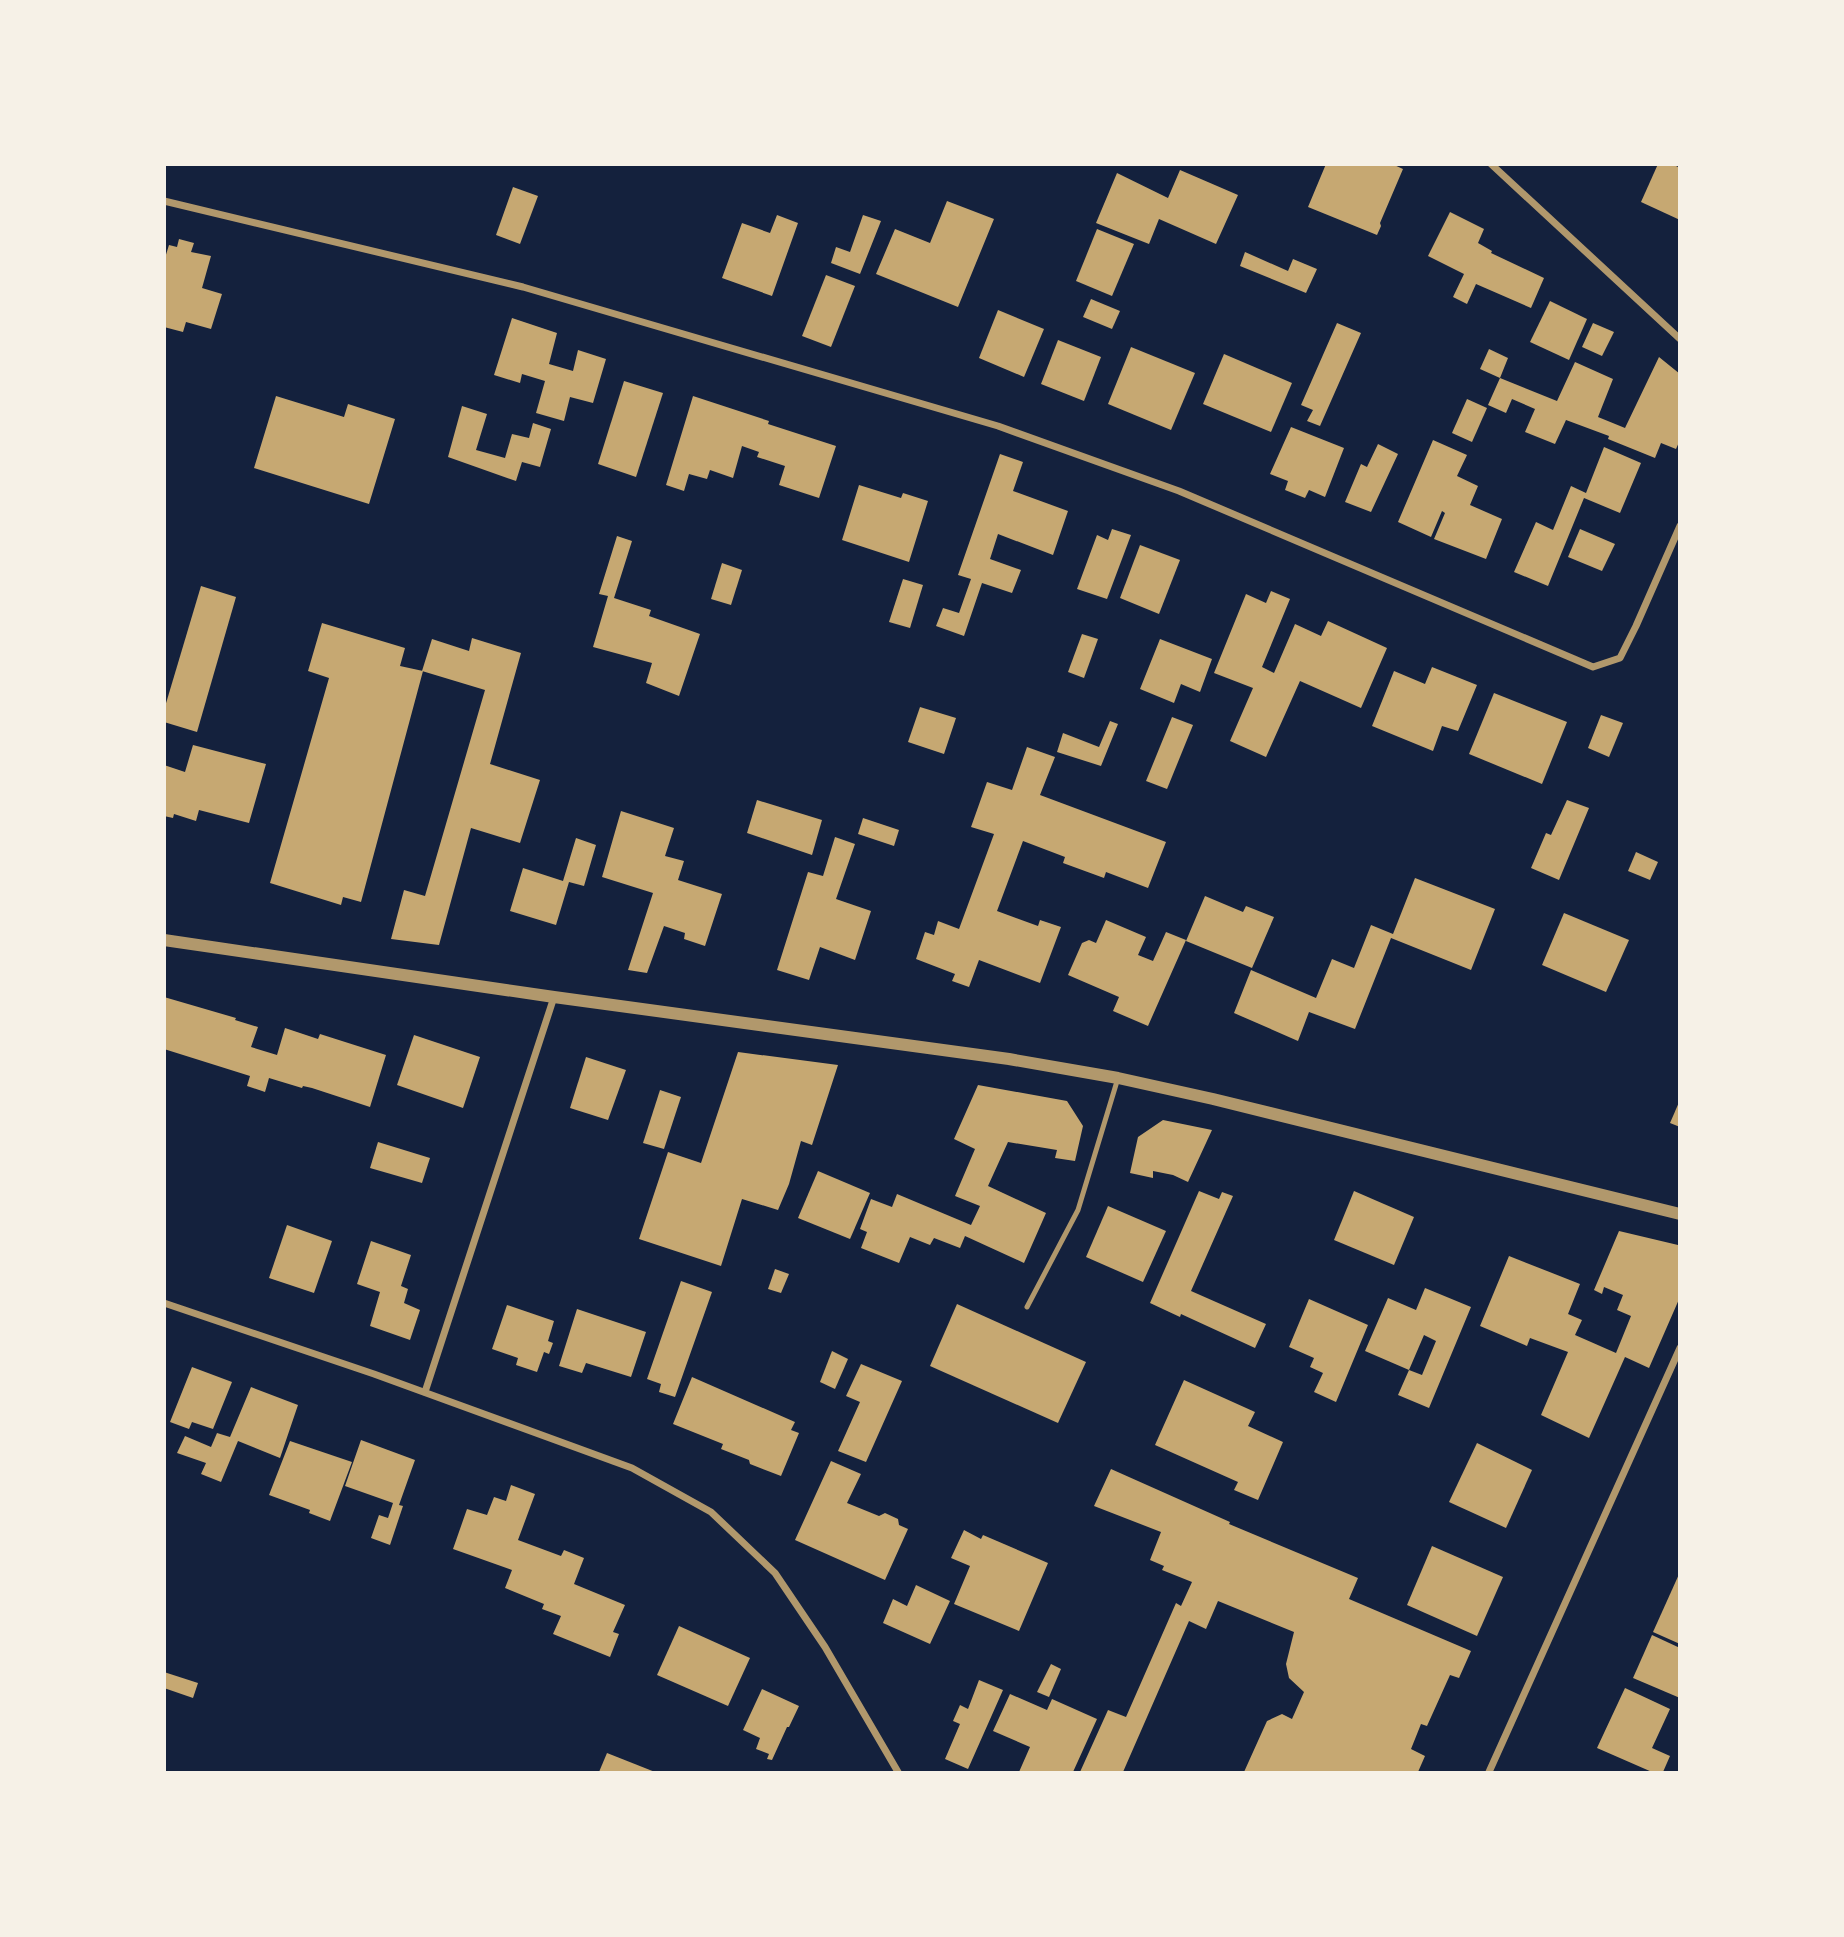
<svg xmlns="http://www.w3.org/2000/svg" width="1844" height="1937" viewBox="0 0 1844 1937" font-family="'PT Sans Narrow',sans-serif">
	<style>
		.building { fill: #c6a872 }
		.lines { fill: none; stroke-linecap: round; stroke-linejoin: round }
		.service { stroke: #b1986c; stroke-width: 5 }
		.minor { stroke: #b1986c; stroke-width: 7 }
		.tertiary { stroke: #b1986c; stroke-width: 12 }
	</style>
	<rect width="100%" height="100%" fill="#14213d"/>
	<g class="building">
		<polygon points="1326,164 1392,164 1403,169 1380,223 1381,226 1377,235 1308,207"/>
		<polygon points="1658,164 1672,164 1680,168 1680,220 1641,202"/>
		<polygon points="1180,170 1238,195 1216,244 1159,219 1149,244 1096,223 1117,173 1168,198"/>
		<polygon points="513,187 538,196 520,244 496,235"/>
		<polygon points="947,201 994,219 958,307 876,274 895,229 930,243"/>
		<polygon points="1450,212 1484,229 1478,243 1492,251 1491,253 1544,278 1531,308 1476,284 1467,304 1453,297 1464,274 1428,256"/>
		<polygon points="777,215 798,223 772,296 722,278 742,223 770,233"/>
		<polygon points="863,215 881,221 860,274 831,263 836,247 850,252"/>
		<polygon points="1097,229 1134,244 1112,296 1076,281"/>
		<polygon points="179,239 194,243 191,252 211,256 202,288 222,294 211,329 186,322 183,332 164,327 164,261 169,245 177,247"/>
		<polygon points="1245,252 1288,271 1293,259 1317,269 1306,293 1240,266"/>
		<polygon points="826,275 855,286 831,347 802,336"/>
		<polygon points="1091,299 1120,311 1112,329 1083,317"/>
		<polygon points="1550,301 1587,319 1569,360 1530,342"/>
		<polygon points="998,310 1044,329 1024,377 979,358"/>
		<polygon points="512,318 557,333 549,364 573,371 578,350 606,359 593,403 570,397 564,421 536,413 545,381 522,374 520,383 494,375"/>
		<polygon points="1337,323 1361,333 1320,426 1307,421 1313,410 1301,405"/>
		<polygon points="1593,323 1614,332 1602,356 1582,347"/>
		<polygon points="1058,340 1101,357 1084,401 1041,384"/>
		<polygon points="1131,347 1195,373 1171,430 1108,404"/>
		<polygon points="1489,349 1508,358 1500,378 1480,369"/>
		<polygon points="1224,354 1292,383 1271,432 1203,404"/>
		<polygon points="1659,357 1680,374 1680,440 1676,449 1661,443 1655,458 1608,439 1609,436 1566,420 1555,444 1525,432 1535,409 1512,399 1506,413 1488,405 1500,378 1557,401 1575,362 1613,379 1598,417 1625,428"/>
		<polygon points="624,381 663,393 636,477 598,464"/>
		<polygon points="276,396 344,417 348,404 395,419 369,504 254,468"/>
		<polygon points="693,396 769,421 768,424 836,446 819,498 779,485 785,466 757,457 759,452 742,446 733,478 710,470 707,479 689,474 684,491 666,485"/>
		<polygon points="1467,399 1487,408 1472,442 1452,433"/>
		<polygon points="462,406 487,414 476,450 505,458 512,434 529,438 533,423 551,429 540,467 522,462 516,481 448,457"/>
		<polygon points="1291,427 1344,448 1325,497 1309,490 1305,498 1285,490 1288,481 1270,474"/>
		<polygon points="1433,440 1467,455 1457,476 1478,486 1470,505 1502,519 1486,559 1434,539 1445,513 1442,511 1431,537 1398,522"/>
		<polygon points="1378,444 1398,454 1371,512 1345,502 1361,464 1367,467"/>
		<polygon points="1604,447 1641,463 1620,513 1584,498 1548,586 1514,572 1536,522 1553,530 1571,486 1586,493"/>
		<polygon points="1000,454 1023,462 1013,491 1068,511 1053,555 998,534 990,559 1021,570 1012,593 982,583 964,636 936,626 943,608 959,613 971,579 958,575"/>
		<polygon points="859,485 901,498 903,493 928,501 909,562 842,540"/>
		<polygon points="1112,529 1131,535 1107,599 1077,589 1097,535 1108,540"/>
		<polygon points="1580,529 1615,544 1602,571 1568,557"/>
		<polygon points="617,536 632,541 614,598 651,610 649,616 700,634 679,696 646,683 652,663 593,647 608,596 599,594"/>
		<polygon points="1140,545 1180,560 1159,614 1120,598"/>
		<polygon points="722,563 742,570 731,605 711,599"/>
		<polygon points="903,579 923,585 910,628 889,622"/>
		<polygon points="201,586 236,597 197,732 164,722 164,710"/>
		<polygon points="1271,591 1290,599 1262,667 1274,673 1295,624 1321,636 1328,621 1387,648 1361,708 1300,681 1266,757 1230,741 1253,688 1214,673 1246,594 1266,603"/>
		<polygon points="322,623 405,648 400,666 423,671 361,902 343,897 341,905 270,883 329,678 308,671"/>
		<polygon points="1082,634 1098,639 1084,678 1068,672"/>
		<polygon points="472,638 521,653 490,764 540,780 520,843 471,828 439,945 391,939 404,890 425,896 485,690 422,671 432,639 469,651"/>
		<polygon points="1160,639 1212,659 1200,692 1181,684 1174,703 1140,689"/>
		<polygon points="1432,667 1477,685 1458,731 1442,726 1433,751 1372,726 1394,671 1425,684"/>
		<polygon points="1494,693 1567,722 1542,784 1469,754"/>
		<polygon points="920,707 956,718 944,754 908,742"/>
		<polygon points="1601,715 1623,723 1609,757 1588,748"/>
		<polygon points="1172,717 1193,725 1167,789 1146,781"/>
		<polygon points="1110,721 1118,724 1101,766 1057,752 1063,733 1099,747"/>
		<polygon points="193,745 266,764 249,823 199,810 196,821 174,814 173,818 164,816 164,765 185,772"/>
		<polygon points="1027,747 1055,757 1040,795 1166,842 1148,888 1106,872 1104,878 1063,863 1065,857 1023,841 997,911 1038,926 1040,920 1061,927 1040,983 979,960 969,987 952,981 955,974 916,959 925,932 934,935 938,921 959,929 994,834 971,827 987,782 1012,790"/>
		<polygon points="757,800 822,820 812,855 747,833"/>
		<polygon points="1567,800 1589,808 1559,880 1531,868 1546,833 1551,835"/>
		<polygon points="621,811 674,828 665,856 684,861 678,880 722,894 705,946 684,939 685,933 664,926 647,973 628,970 653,893 602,877"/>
		<polygon points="863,818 899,830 894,846 858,834"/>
		<polygon points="835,837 855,844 836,899 871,911 855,960 820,947 809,980 777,970 808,872 823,876"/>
		<polygon points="576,838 596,845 584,886 569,882 556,925 510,911 523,868 563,881"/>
		<polygon points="1636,852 1658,862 1650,880 1628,871"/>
		<polygon points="1415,878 1495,909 1471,970 1391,938 1355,1029 1309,1012 1298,1041 1234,1013 1251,970 1316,998 1332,959 1354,968 1371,925 1393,934"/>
		<polygon points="1205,896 1243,912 1246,906 1274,917 1252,968 1186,941"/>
		<polygon points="1564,913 1629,940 1606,992 1542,965"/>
		<polygon points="1106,920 1146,937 1138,955 1153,961 1166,932 1186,940 1148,1026 1113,1011 1119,997 1068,975 1082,943 1089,940 1096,943"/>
		<polygon points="164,997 236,1018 235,1020 258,1027 251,1047 277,1055 285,1028 318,1039 320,1034 386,1055 370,1107 312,1088 303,1086 302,1088 269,1078 265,1092 247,1086 250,1076 164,1049"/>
		<polygon points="414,1035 480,1057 463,1108 397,1085"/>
		<polygon points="738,1052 838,1065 812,1145 801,1141 789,1184 778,1210 742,1199 721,1266 639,1239 668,1152 701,1163"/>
		<polygon points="586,1057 626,1070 608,1120 570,1108"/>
		<polygon points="978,1085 1067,1101 1083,1126 1075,1161 1055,1158 1057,1150 1008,1142 988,1186 1046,1213 1024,1263 965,1236 960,1248 934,1238 930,1245 910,1237 899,1263 861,1248 867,1232 860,1229 871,1199 892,1207 897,1194 971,1225 980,1206 955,1196 975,1149 954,1139"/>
		<polygon points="660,1090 681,1097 664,1149 643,1143"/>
		<polygon points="1680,1100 1680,1127 1670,1123"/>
		<polygon points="1163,1120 1212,1130 1188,1182 1173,1175 1153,1171 1153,1178 1130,1173 1138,1137"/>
		<polygon points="378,1142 430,1158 422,1183 370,1168"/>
		<polygon points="818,1171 870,1193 850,1239 798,1218"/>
		<polygon points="1199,1191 1219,1199 1222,1192 1233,1196 1191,1291 1266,1324 1255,1348 1181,1314 1180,1317 1150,1303"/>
		<polygon points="1354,1191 1414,1217 1394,1265 1334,1240"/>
		<polygon points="1108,1206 1166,1231 1143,1282 1086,1257"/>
		<polygon points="287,1225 332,1241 314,1293 269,1278"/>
		<polygon points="1619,1231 1678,1245 1680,1297 1649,1368 1625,1357 1589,1438 1541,1415 1568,1352 1530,1338 1527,1346 1480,1326 1509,1256 1580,1284 1568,1314 1582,1320 1575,1335 1616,1353 1631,1316 1617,1310 1623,1295 1604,1287 1602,1294 1594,1290"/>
		<polygon points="371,1241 411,1255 401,1286 408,1289 404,1303 420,1310 410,1340 370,1326 380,1292 357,1284"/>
		<polygon points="775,1269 789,1274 781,1293 768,1289"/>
		<polygon points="681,1281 712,1292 675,1397 659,1392 661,1384 647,1379"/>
		<polygon points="1425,1288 1471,1307 1429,1408 1398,1395 1409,1370 1422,1375 1436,1341 1424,1335 1409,1370 1365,1351 1388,1298 1416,1310"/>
		<polygon points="1309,1299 1368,1325 1336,1402 1314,1392 1323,1373 1310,1367 1314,1358 1289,1347"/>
		<polygon points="957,1304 1086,1362 1058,1423 930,1366"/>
		<polygon points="507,1305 554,1321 548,1341 553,1343 549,1354 544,1352 537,1372 516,1365 518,1358 492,1349"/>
		<polygon points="577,1309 646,1332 631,1377 586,1363 582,1373 559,1366"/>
		<polygon points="832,1351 848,1359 835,1389 820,1382"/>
		<polygon points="861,1364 902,1381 866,1462 838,1451 860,1402 846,1396"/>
		<polygon points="192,1367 232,1382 213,1429 192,1422 189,1429 170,1422"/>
		<polygon points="692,1377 795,1422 791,1430 799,1433 781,1476 750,1464 749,1460 721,1449 723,1444 673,1424"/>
		<polygon points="1184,1380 1255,1412 1248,1426 1283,1442 1258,1500 1234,1490 1238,1482 1155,1445"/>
		<polygon points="251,1387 298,1405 280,1458 238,1441 221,1482 201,1474 206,1463 177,1453 185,1436 211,1447 217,1433 230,1437"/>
		<polygon points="361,1440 415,1460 399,1505 403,1506 390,1545 371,1538 379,1515 388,1518 393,1503 345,1486"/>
		<polygon points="290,1441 352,1462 330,1521 309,1513 310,1510 269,1495"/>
		<polygon points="1477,1443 1532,1470 1506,1528 1449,1502"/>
		<polygon points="831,1461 861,1474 847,1503 879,1516 885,1513 898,1519 899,1525 908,1529 885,1580 795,1540"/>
		<polygon points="1111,1469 1230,1522 1229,1524 1358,1578 1349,1599 1471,1651 1459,1678 1450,1675 1427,1726 1421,1724 1411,1749 1425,1756 1418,1772 1244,1772 1267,1721 1282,1714 1292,1719 1304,1692 1289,1678 1286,1664 1294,1632 1218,1601 1206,1629 1189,1621 1123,1772 1080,1772 1108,1710 1126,1717 1176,1603 1181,1606 1192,1582 1162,1570 1164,1566 1150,1560 1161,1532 1094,1506"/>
		<polygon points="511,1485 535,1494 518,1540 561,1556 564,1550 584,1558 574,1584 625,1605 613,1632 619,1634 610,1657 553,1634 561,1616 542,1609 544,1604 505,1588 512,1570 453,1549 467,1509 487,1515 494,1497 506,1501"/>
		<polygon points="964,1530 981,1539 983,1535 1048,1563 1019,1631 954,1604 970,1566 951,1558"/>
		<polygon points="1432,1546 1503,1577 1477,1636 1407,1605"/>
		<polygon points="1680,1572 1680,1644 1653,1632"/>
		<polygon points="916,1585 950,1601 930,1644 883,1623 893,1599 907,1606"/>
		<polygon points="679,1626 750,1658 728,1706 657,1675"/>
		<polygon points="1652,1635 1680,1648 1680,1698 1633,1678"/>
		<polygon points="1051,1664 1061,1669 1049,1697 1037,1692"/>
		<polygon points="164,1672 198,1683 193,1698 164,1688"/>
		<polygon points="979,1680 1003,1690 968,1769 945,1759 960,1724 953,1721 960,1705 968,1709"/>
		<polygon points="1625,1688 1670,1709 1652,1748 1670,1756 1663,1772 1652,1772 1597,1748"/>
		<polygon points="762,1689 799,1706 789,1727 787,1727 772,1760 767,1759 769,1754 756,1749 760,1738 743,1730"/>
		<polygon points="1010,1694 1047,1710 1052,1699 1097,1719 1073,1772 1019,1772 1030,1747 993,1731"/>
		<polygon points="607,1753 655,1772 599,1772"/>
	</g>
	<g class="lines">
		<polyline class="service" points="1027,1307 1078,1210 1118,1078"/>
		<g class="minor">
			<polyline points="1491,164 1680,339"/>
			<polyline points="164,201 523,287 998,426 1179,491 1593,667 1620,658 1636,626 1680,526"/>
			<polyline points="164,1303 374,1374 632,1468 711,1512 775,1573 825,1647 898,1772"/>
			<polyline points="425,1392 554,997"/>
			<polyline points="1489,1772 1680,1348"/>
		</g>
		<polyline class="tertiary" points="164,940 554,997 1009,1059 1118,1078 1213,1099 1680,1214"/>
	</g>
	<rect width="1844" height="1937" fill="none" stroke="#f6f1e7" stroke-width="332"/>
</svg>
